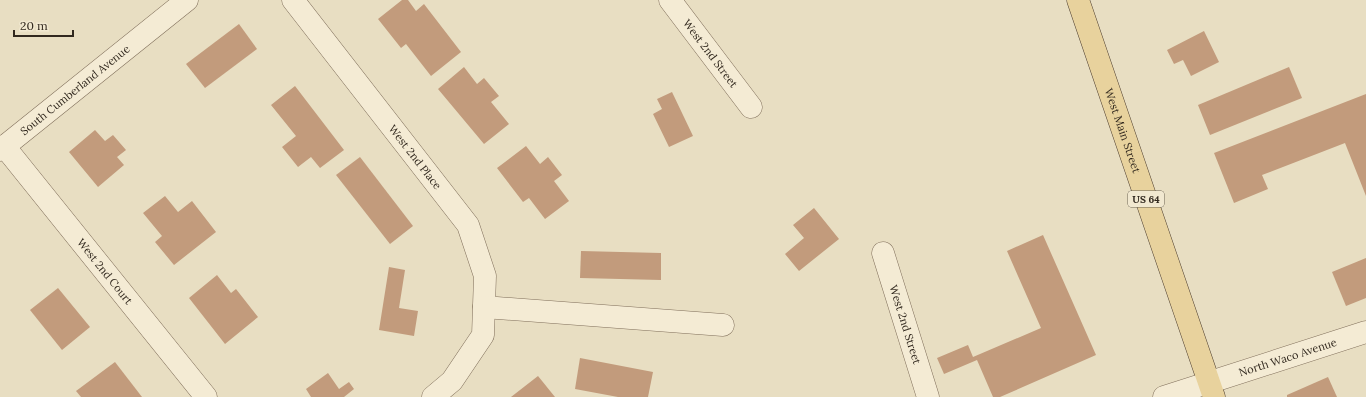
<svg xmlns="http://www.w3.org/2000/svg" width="1366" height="397" viewBox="0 0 1366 397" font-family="Lora,serif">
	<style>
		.building { fill: #c29b7c }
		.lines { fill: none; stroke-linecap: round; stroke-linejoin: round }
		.street-casing { stroke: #806f5b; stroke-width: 23 }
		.primary-casing { stroke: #4e3e2f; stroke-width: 23 }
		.street { stroke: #f4ebd4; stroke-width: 22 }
		.primary { stroke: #e8d29d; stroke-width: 22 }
		.labels { text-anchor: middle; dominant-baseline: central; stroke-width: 4; stroke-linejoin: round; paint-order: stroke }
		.shield { fill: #f1e8d0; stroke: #6b6253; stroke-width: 1 }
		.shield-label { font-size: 10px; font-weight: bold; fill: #31281e }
		.street-label { font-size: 11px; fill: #31281e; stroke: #f1e8d0 }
	</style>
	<rect width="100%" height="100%" fill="#e8dec2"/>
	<g class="building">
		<polygon points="402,0 408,0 416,11 424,4 461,52 431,76 406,44 401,48 378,19"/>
		<polygon points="239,24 257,49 205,88 186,64"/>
		<polygon points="1204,31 1219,62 1191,76 1183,60 1174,64 1167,50"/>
		<polygon points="464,67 477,84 484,78 499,96 491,102 509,124 484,144 438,89"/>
		<polygon points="1289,67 1302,98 1210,135 1198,105"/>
		<polygon points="295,86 344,150 320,168 311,157 298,167 282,147 296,136 271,105"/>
		<polygon points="672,92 693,136 669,147 653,114 662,109 657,99"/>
		<polygon points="1366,94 1366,196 1345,143 1262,175 1268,189 1234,203 1214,153"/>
		<polygon points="95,130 105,141 113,135 126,150 117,157 124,165 98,187 69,152"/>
		<polygon points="526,146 540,164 548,157 562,175 554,181 569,201 545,219 529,198 523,202 497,168"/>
		<polygon points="360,157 413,226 390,244 336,175"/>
		<polygon points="165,196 178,212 192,201 216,232 174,265 155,242 162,236 143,213"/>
		<polygon points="814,208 839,239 799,271 785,254 804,238 793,225"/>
		<polygon points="1043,235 1096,355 1000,397 993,397 977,360 944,374 937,358 968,345 973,357 1041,328 1007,251"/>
		<polygon points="581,251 661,253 661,280 580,278"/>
		<polygon points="1366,258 1366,298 1346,306 1332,272"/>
		<polygon points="389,267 405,270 399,308 418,311 414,336 379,330"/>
		<polygon points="217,275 231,293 236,289 258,317 225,344 189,298"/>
		<polygon points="58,288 90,327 62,350 30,310"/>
		<polygon points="580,358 653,372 648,397 618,397 575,389"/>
		<polygon points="115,362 142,397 81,397 76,391"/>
		<polygon points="328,373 339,389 349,382 354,389 344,397 311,397 306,389"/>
		<polygon points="538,376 555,397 511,397"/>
		<polygon points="1328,377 1337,397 1287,397 1287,395"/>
	</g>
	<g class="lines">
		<g class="street-casing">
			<g id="street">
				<path id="s1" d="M 293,0 L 468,225 L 485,276 L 483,335 L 452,381 L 433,397"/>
				<path id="s2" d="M 670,0 L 751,107"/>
				<path id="s3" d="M 4,146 L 206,397"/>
				<path id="s4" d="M 0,150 L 187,0"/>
				<path id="s5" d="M 883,253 L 928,397"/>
				<polyline points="484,307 723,325"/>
				<path id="s6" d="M 1164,397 L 1366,332"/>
			</g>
		</g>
		<g class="primary-casing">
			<g id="primary">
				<path id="s7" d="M 1078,0 L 1214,397"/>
			</g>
		</g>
		<use href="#street" class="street"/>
		<use href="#primary" class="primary"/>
	</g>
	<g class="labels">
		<rect class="shield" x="1128" y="191" width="36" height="16" rx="3"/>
		<g class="shield-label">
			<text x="1146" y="199">US 64</text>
		</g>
		<g class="street-label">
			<text stroke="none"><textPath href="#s2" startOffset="67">West 2nd Street</textPath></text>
			<text stroke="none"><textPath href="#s4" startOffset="96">South Cumberland Avenue</textPath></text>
			<text stroke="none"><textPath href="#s7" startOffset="138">West Main Street</textPath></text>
			<text stroke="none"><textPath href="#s1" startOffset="199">West 2nd Place</textPath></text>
			<text stroke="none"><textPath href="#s3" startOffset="161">West 2nd Court</textPath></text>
			<text stroke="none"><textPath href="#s5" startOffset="75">West 2nd Street</textPath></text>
			<text stroke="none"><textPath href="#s6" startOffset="130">North Waco Avenue</textPath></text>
		</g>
	</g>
	<path d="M14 30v6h59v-6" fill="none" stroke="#31281e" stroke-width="2"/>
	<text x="20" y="30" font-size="12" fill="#31281e" stroke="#f1e8d0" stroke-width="3" paint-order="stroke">20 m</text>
</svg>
